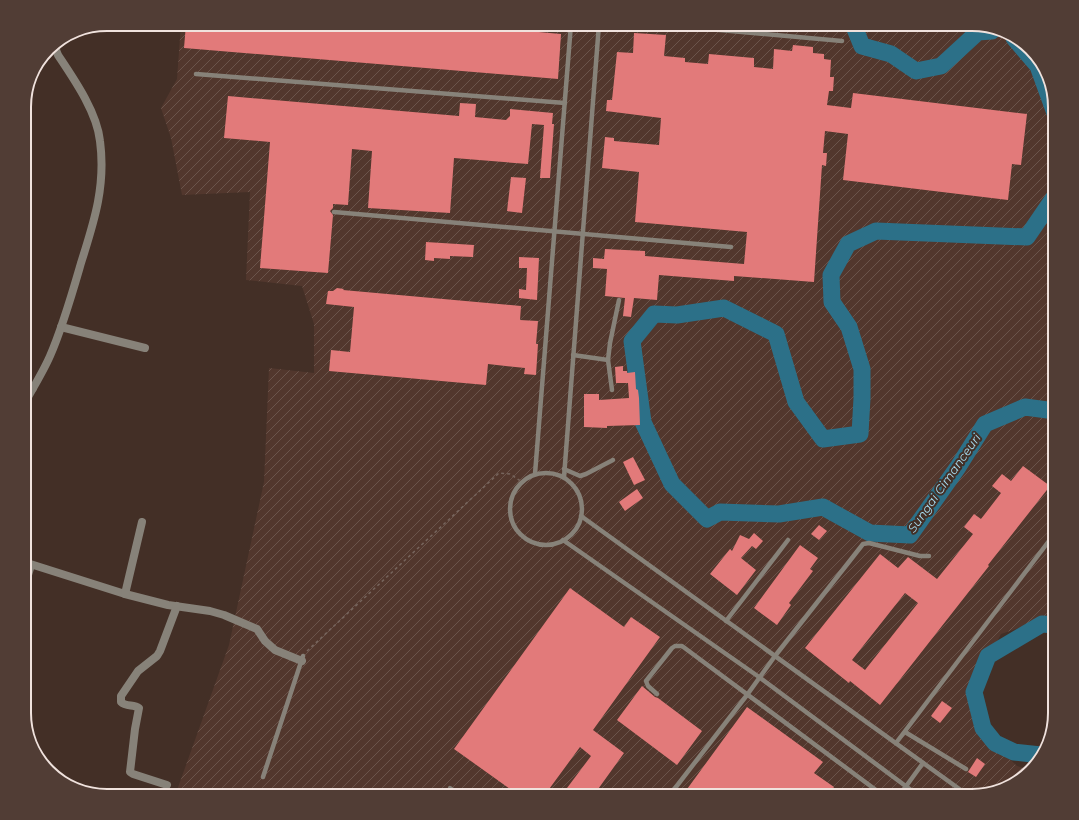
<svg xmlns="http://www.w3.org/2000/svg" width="1079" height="820" viewBox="0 0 1079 820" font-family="Montserrat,sans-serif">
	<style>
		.industrial { fill: url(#industrial-furrows) }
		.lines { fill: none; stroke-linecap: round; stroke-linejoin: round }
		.river { stroke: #2c7088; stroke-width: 17 }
		.building { fill: #e27a7a; fill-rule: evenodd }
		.path { stroke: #77655d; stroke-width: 1.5; stroke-dasharray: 3 3; stroke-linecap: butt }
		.service { stroke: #878279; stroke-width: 4.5 }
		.minor { stroke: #878279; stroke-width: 8 }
		.labels { text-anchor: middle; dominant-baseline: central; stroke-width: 4; stroke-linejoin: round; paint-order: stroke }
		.water-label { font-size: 12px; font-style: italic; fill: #a6ddf2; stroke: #432f26 }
		.rim { fill: none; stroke: #f0e2dd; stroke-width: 2 }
	</style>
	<defs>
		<pattern id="industrial-furrows" width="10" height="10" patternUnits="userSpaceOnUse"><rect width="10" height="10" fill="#52372d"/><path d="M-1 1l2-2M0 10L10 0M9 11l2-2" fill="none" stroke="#6b544b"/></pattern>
	</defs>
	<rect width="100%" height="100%" fill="#432f26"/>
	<polygon class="industrial" points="181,24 972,24 1023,41 1046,70 1055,107 1055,618 1049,618 1001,634 984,667 979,710 989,739 1017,766 1030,770 1009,788 972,796 182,796 176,793 229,645 264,482 269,368 314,373 314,324 302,286 246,280 250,192 182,195 171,138 161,108 177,79"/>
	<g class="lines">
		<g class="river">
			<polyline points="853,24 862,46 891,54 916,71 941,66 978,32 992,31"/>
			<polyline points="1014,38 1038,66 1055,113"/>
			<polyline points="1055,196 1027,237 876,231 848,244 831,275 832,302 849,327 862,369 862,398 860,434 823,439 796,402 776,334 724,308 677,315 654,314 632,341 643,422 672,484 707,519 720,512 779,514 823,507 870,533 910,535 958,467 985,424 1025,407 1055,411"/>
			<polyline points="1041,755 1014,752 995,743 983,728 974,692 988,656 1042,624 1055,625"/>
		</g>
	</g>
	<g class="building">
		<polygon points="186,24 447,24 561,34 558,79 184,48"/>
		<polygon points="634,33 666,35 664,56 685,58 685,62 708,64 709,54 754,58 754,67 773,69 774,49 792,51 793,45 813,47 813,53 824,54 824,59 831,60 830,77 834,77 833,91 829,91 827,105 851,108 853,93 1027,114 1021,165 1012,164 1008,200 843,180 848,134 825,131 823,153 827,153 826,166 822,165 814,282 734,276 734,281 659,275 657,300 634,298 631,317 623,316 625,298 605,296 607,269 593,268 593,258 604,259 605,249 645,251 645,256 744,264 747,232 635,222 639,172 602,168 605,137 614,138 614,141 659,145 661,118 606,111 607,100 612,100 617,52 633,53"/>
		<polygon points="228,96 459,116 460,103 476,104 475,117 506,120 510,116 510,109 553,113 552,124 554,124 550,178 540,178 544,125 532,124 528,164 454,158 450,213 368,208 372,151 352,149 348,205 333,204 333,208 330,211 333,215 328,273 260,268 270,142 224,138"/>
		<polygon points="511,177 526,178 522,213 507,211"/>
		<polygon points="426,242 474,245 473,257 450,256 450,259 434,258 434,261 425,260"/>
		<polygon points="519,257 539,258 537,300 519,298 519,289 526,290 527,268 519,268"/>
		<polygon points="337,288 344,289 343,290 521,306 520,320 538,321 536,344 538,344 536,375 524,374 525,368 488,364 486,385 329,371 331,350 350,352 354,307 326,304 328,291 333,291"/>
		<polygon points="623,366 623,371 627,371 627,373 635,372 636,389 638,390 639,398 640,425 607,426 607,428 584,427 584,394 599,394 599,400 629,398 628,383 616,383 615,367"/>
		<polygon points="633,457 645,480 634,485 623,462"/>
		<path d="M 1023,466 L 1050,486 L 988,565 L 989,566 L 880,705 L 850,681 L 849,683 L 805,648 L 880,554 L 898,568 L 908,557 L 937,579 L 973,534 L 964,527 L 974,514 L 981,519 L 1001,493 L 992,486 L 1002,474 L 1011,481 ZM 905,593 L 918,603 L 865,670 L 852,660 Z"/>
		<polygon points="637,489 643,498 625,511 619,502"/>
		<polygon points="819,525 827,531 819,540 811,534"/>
		<polygon points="754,533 763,541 756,549 752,546 741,558 756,570 737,595 710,574 730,549 732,551 740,535 749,539"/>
		<polygon points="800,545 818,558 810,569 813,571 789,603 791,605 777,625 754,608"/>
		<polygon points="570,588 624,627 631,617 660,637 593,730 624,753 596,792 602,796 561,796 591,756 580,747 544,796 520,796 454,749"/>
		<polygon points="642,686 655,697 658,698 702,731 677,765 617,720"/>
		<polygon points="942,701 952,708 940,723 931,716"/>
		<polygon points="747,707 823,762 814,773 834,787 828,796 682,796"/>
		<polygon points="977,758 985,764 976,777 968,772"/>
	</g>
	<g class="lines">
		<polyline class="path" points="307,651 499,473 510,474 522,482"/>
		<g class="service">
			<polyline points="652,24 842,41"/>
			<polyline points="196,74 565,103"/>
			<polyline points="334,212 731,247"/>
			<polyline points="573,355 608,360"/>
			<polyline points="612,390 608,360 610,343 619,300"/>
			<polyline points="564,469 580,476 586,474 613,460"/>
			<circle cx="546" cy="509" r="36"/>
			<polyline points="535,474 571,24"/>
			<polyline points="564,477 599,24"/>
			<polyline points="581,516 969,796"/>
			<polyline points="563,540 759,677 919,796"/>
			<polyline points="726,621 788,540"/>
			<polyline points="657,694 648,686 646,681 672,648 675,646 682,646 884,796"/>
			<polyline points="905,732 966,769"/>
			<polyline points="896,743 1055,533"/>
			<polyline points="263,777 303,656"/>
			<polyline points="450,788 462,796"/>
			<polyline points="669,796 747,695 775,656 863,544 869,543 920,556 929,556"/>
			<polyline points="899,796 923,763"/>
		</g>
		<g class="minor">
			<polyline points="61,327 145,348"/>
			<polyline points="24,386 33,388"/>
			<path d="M 24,404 C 33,388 43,372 50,356 C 63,326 72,294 81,263 C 94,222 106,186 100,141 C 97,112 74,79 58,55 L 56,50 L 57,42"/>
			<polyline points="24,562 125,594 168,605 210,611 224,615 257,629 265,641 275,650 302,661"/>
			<polyline points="24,588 31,565"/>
			<polyline points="125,594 142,522"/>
			<path d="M 167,785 L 133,774 L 130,772 L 135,729 L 139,708 C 134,704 126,707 121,702 L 121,696 L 138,671 L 157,656 L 160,651 L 177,606"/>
		</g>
	</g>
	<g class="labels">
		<g class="water-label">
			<text transform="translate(944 483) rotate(-55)">Sungai Cimanceuri</text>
		</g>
	</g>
	<path d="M0 0H1079V820H0ZM107 31H972A76 76 0 0 1 1048 107V713A76 76 0 0 1 972 789H107A76 76 0 0 1 31 713V107A76 76 0 0 1 107 31Z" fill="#513d35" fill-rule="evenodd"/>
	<path class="rim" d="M107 31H972A76 76 0 0 1 1048 107V713A76 76 0 0 1 972 789H107A76 76 0 0 1 31 713V107A76 76 0 0 1 107 31Z"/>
</svg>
